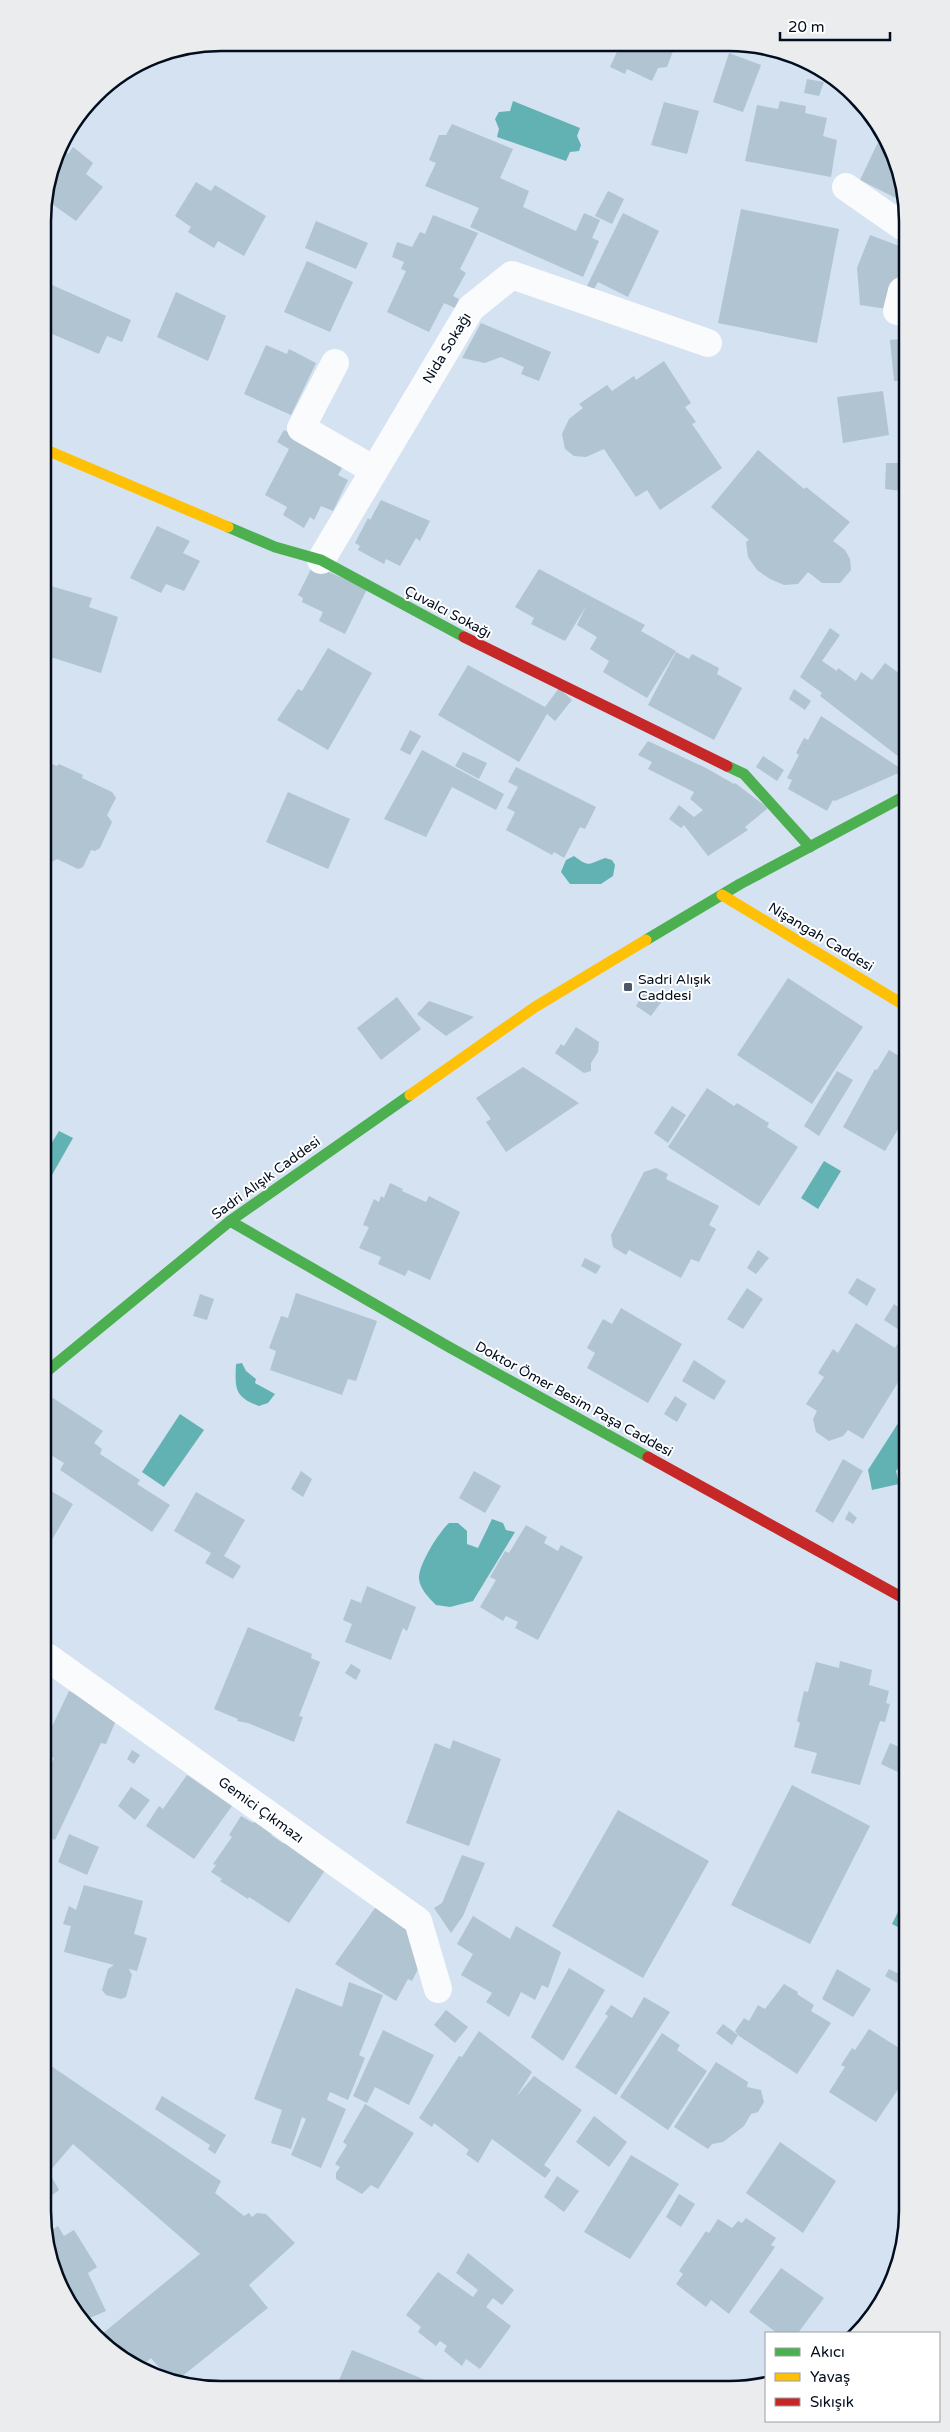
<svg xmlns="http://www.w3.org/2000/svg" width="950" height="2432" viewBox="0 0 950 2432" font-family="'Varela Round',sans-serif">
	<style>
		.water { fill: #63b2b3 }
		.building { fill: #b1c4d1 }
		.lines { fill: none; stroke-linecap: round; stroke-linejoin: round }
		.street { stroke: #f9fbfd; stroke-width: 28 }
		.fast { stroke: #4caf50; stroke-width: 11 }
		.slow { stroke: #ffc107; stroke-width: 11 }
		.jam { stroke: #c62828; stroke-width: 11 }
		.poi-dot { fill: #4c5868; stroke: #fff; stroke-width: 2 }
		.labels { text-anchor: middle; dominant-baseline: central; stroke-width: 4; stroke-linejoin: round; paint-order: stroke }
		.street-label { font-size: 14px; fill: #020e1f; stroke: #fff }
		.poi-label { font-size: 14px; fill: #020e1f; stroke: #fff; text-anchor: start }
		.rim { fill: none; stroke: #020e1f; stroke-width: 2.5 }
	</style>
	<rect width="100%" height="100%" fill="#d4e2f1"/>
	<g class="water">
		<polygon points="513,101 580,128 577,136 581,145 579,151 570,152 566,161 497,137 499,129 495,119 499,112 510,111"/>
		<path d="M 574,856 C 590,868 588,864 605,858 L 612,860 L 615,865 L 613,876 L 601,884 L 570,884 L 561,872 L 566,860 Z"/>
		<polygon points="59,1131 73,1138 48,1182 46,1181 45,1154"/>
		<polygon points="824,1161 841,1171 818,1209 801,1198"/>
		<path d="M 242,1363 L 246,1371 L 256,1379 L 255,1383 L 275,1394 L 268,1403 L 259,1406 C 234,1397 235,1388 236,1364 Z"/>
		<polygon points="180,1414 204,1430 164,1487 142,1472"/>
		<polygon points="904,1414 905,1458 896,1471 899,1484 872,1490 868,1470"/>
		<path d="M 492,1519 L 503,1523 L 506,1530 L 515,1532 L 473,1601 L 450,1607 L 436,1605 C 429,1598 420,1589 419,1579 C 418,1565 439,1532 449,1523 L 458,1523 L 467,1531 L 467,1544 L 478,1548 Z"/>
		<polygon points="906,1896 906,1931 892,1924"/>
	</g>
	<g class="building">
		<polygon points="620,45 672,45 675,46 667,67 658,68 652,81 627,69 625,74 610,67"/>
		<polygon points="737,46 764,46 769,48 767,54"/>
		<polygon points="729,53 761,65 743,112 713,102"/>
		<polygon points="807,79 824,82 819,96 804,93"/>
		<polygon points="780,101 806,106 805,113 827,118 823,136 837,140 831,177 745,161 757,105 778,109"/>
		<polygon points="664,102 699,111 687,154 651,145"/>
		<polygon points="452,124 513,149 500,178 529,191 523,207 576,231 584,213 600,220 592,238 599,241 583,277 470,227 479,208 425,186 436,163 429,160 439,135 446,135"/>
		<polygon points="880,138 901,175 902,201 860,180"/>
		<polygon points="73,147 93,163 86,174 103,187 76,221 45,199 59,148 68,154"/>
		<polygon points="196,182 211,191 215,185 266,216 244,256 218,241 214,248 188,232 191,227 175,216"/>
		<polygon points="608,191 624,199 612,224 595,216"/>
		<polygon points="741,209 839,229 817,343 718,323"/>
		<polygon points="623,213 659,231 628,297 598,282 594,289 587,286"/>
		<polygon points="433,215 478,233 460,269 466,273 453,296 459,299 455,308 444,303 429,332 387,312 406,271 401,269 404,262 392,257 397,242 412,247 420,232 425,234"/>
		<polygon points="316,221 368,243 356,269 305,248"/>
		<polygon points="870,235 902,247 902,264 887,309 860,305 857,268"/>
		<polygon points="307,261 353,282 330,332 284,312"/>
		<polygon points="43,281 131,320 122,342 107,336 99,354 43,330"/>
		<polygon points="176,292 226,316 208,361 157,337"/>
		<polygon points="481,323 551,352 539,381 521,374 524,367 501,357 485,363 462,358"/>
		<polygon points="902,339 902,395 901,396 899,381 894,381 890,340"/>
		<polygon points="266,345 287,354 289,349 316,363 291,415 244,394"/>
		<polygon points="664,361 691,403 685,407 696,422 692,424 722,468 660,510 647,490 636,497 604,449 586,457 574,456 565,449 562,434 569,419 583,408 579,404 607,385 612,391 634,376 636,380"/>
		<polygon points="883,391 889,435 843,443 837,397"/>
		<polygon points="284,430 345,463 338,475 348,480 333,511 321,506 314,520 310,517 304,528 283,515 287,507 265,495 289,449 277,442"/>
		<polygon points="758,450 804,489 806,487 850,522 833,541 845,550 850,559 851,570 840,583 822,583 808,572 798,584 784,585 770,579 757,570 748,557 746,542 749,540 711,507"/>
		<polygon points="886,463 902,463 902,491 885,489"/>
		<polygon points="381,500 430,521 420,541 416,538 400,566 386,559 384,564 358,550 360,546 355,543 368,518 370,520"/>
		<polygon points="157,526 190,541 183,553 200,561 184,591 166,584 161,593 130,578"/>
		<polygon points="313,565 367,589 345,634 319,621 323,612 302,602 303,598 298,595"/>
		<polygon points="539,569 645,625 641,631 676,651 647,698 603,672 609,661 590,649 597,637 577,625 586,606 565,641 531,624 534,618 515,607"/>
		<polygon points="44,584 92,598 89,607 118,617 101,673 44,655"/>
		<polygon points="830,628 840,635 822,661 837,671 838,668 856,681 861,672 872,680 885,663 903,676 903,760 820,696 822,693 800,677"/>
		<polygon points="328,648 372,673 328,750 277,720 298,689 302,691"/>
		<polygon points="676,652 689,659 692,654 719,668 717,674 742,688 714,740 648,705"/>
		<polygon points="468,665 545,707 559,688 572,700 555,721 547,714 519,762 438,715"/>
		<polygon points="794,689 811,701 805,710 789,699"/>
		<polygon points="821,716 903,770 903,771 835,801 833,800 827,811 788,789 792,780 787,778 799,755 796,753 804,738 808,740"/>
		<polygon points="410,730 421,736 410,755 400,750"/>
		<polygon points="648,741 706,768 734,784 735,783 768,808 745,827 748,830 708,856 684,825 681,828 669,819 679,805 694,817 703,810 690,799 694,792 648,769 652,762 638,755"/>
		<polygon points="422,750 504,794 496,810 452,787 426,837 384,819"/>
		<polygon points="463,752 487,763 479,779 455,766"/>
		<polygon points="763,756 784,770 777,781 756,767"/>
		<polygon points="44,761 57,766 59,764 83,775 82,778 112,792 116,798 107,815 112,822 100,848 95,851 91,850 83,867 78,869 57,859 50,863 45,861"/>
		<polygon points="516,767 596,807 585,829 580,827 564,858 554,852 552,855 506,830 515,812 507,808 518,787 508,782"/>
		<polygon points="288,792 350,819 328,869 266,842"/>
		<polygon points="788,978 863,1027 812,1104 737,1055"/>
		<polygon points="646,989 662,1001 651,1016 636,1006"/>
		<polygon points="397,997 421,1029 381,1060 357,1028"/>
		<polygon points="429,1001 474,1017 446,1036 417,1014"/>
		<polygon points="576,1027 599,1042 598,1052 591,1063 591,1071 584,1073 555,1053 561,1044 564,1046"/>
		<polygon points="889,1050 904,1059 904,1119 885,1151 843,1127 875,1069 877,1070"/>
		<polygon points="523,1067 579,1103 506,1152 486,1122 491,1119 476,1098"/>
		<polygon points="837,1071 853,1080 819,1136 804,1126"/>
		<polygon points="707,1088 734,1106 737,1103 769,1123 767,1127 798,1147 759,1206 668,1147"/>
		<polygon points="672,1106 686,1115 668,1143 654,1133"/>
		<polygon points="656,1168 668,1174 666,1179 719,1206 709,1225 716,1229 699,1262 691,1259 681,1278 629,1250 626,1255 613,1247 611,1235 644,1172"/>
		<polygon points="390,1183 403,1189 402,1191 426,1202 429,1196 460,1212 430,1280 408,1270 405,1276 378,1264 381,1257 359,1248 369,1227 363,1225 374,1199 379,1202 381,1196 384,1198"/>
		<polygon points="758,1250 769,1258 756,1274 747,1268"/>
		<polygon points="585,1258 601,1266 596,1274 581,1266"/>
		<polygon points="857,1278 876,1289 867,1306 848,1293"/>
		<polygon points="747,1288 763,1299 743,1329 727,1319"/>
		<polygon points="296,1293 377,1321 356,1381 348,1379 342,1395 270,1370 276,1351 269,1348 281,1316 288,1318"/>
		<polygon points="200,1294 214,1299 207,1320 193,1316"/>
		<polygon points="894,1304 905,1311 905,1371 863,1439 848,1430 843,1436 829,1441 816,1432 813,1419 817,1411 806,1404 824,1377 818,1373 833,1349 838,1353 856,1323 895,1348 904,1333 884,1320"/>
		<polygon points="621,1308 682,1344 648,1403 587,1368 595,1353 587,1348 603,1319 612,1324"/>
		<polygon points="694,1360 726,1381 714,1400 682,1381"/>
		<polygon points="675,1396 687,1404 677,1422 664,1414"/>
		<polygon points="53,1398 103,1431 94,1443 102,1449 100,1454 140,1480 137,1484 170,1505 152,1532 60,1470 64,1463 46,1452 46,1407"/>
		<polygon points="843,1459 863,1471 833,1523 815,1511"/>
		<polygon points="301,1471 312,1479 303,1497 291,1489"/>
		<polygon points="474,1471 501,1486 485,1513 459,1498"/>
		<polygon points="46,1488 73,1504 47,1548"/>
		<polygon points="196,1492 245,1520 224,1556 241,1566 233,1579 205,1563 211,1553 174,1531"/>
		<polygon points="849,1511 857,1518 853,1524 845,1519"/>
		<polygon points="526,1525 547,1537 544,1543 558,1551 561,1545 583,1557 538,1640 515,1628 518,1622 506,1616 503,1621 480,1607 496,1580 490,1577 505,1551 509,1553"/>
		<polygon points="367,1586 416,1607 407,1631 403,1628 391,1660 345,1642 352,1624 343,1620 351,1599 361,1603"/>
		<polygon points="248,1627 312,1654 311,1658 320,1662 299,1716 303,1717 294,1742 248,1723 237,1721 238,1719 214,1709"/>
		<polygon points="840,1661 872,1670 869,1685 889,1691 886,1703 890,1704 885,1722 880,1721 860,1785 811,1773 817,1753 794,1747 800,1723 797,1721 804,1691 808,1692 816,1662 839,1668"/>
		<polygon points="351,1664 361,1670 356,1680 345,1673"/>
		<polygon points="69,1691 119,1713 106,1744 101,1743 55,1840 47,1836 47,1773 54,1758 47,1755 47,1737"/>
		<polygon points="453,1740 501,1759 469,1846 406,1823 435,1743 450,1749"/>
		<polygon points="890,1743 906,1750 906,1765 902,1774 881,1764"/>
		<polygon points="132,1750 140,1755 134,1764 127,1759"/>
		<polygon points="187,1775 232,1806 194,1859 146,1826 159,1806 163,1809"/>
		<polygon points="792,1785 870,1826 810,1944 731,1905"/>
		<polygon points="131,1787 150,1800 135,1820 118,1806"/>
		<polygon points="618,1810 709,1861 643,1978 552,1926"/>
		<polygon points="261,1812 279,1824 271,1835 284,1844 287,1839 328,1866 289,1923 249,1897 248,1899 220,1881 222,1879 211,1872 216,1865 213,1864 232,1837 229,1835 241,1816 253,1823"/>
		<polygon points="69,1834 99,1847 87,1875 58,1862"/>
		<polygon points="462,1855 485,1863 463,1916 451,1933 434,1908 442,1903"/>
		<polygon points="84,1885 143,1901 134,1934 147,1938 137,1971 129,1969 132,1975 126,1997 121,1999 106,1995 102,1990 108,1969 114,1965 64,1952 71,1926 63,1924 69,1906 76,1910"/>
		<polygon points="380,1901 406,1923 422,1961 412,1981 408,1979 396,2001 335,1964"/>
		<polygon points="473,1916 510,1939 516,1926 561,1952 548,1988 542,1985 535,2000 521,1992 509,2017 486,2002 492,1993 461,1975 473,1954 457,1944"/>
		<polygon points="569,1968 605,1990 563,2061 531,2037"/>
		<polygon points="837,1969 871,1989 853,2017 822,1999"/>
		<polygon points="889,1969 901,1975 897,1983 885,1976"/>
		<polygon points="349,1982 383,1995 359,2055 365,2058 348,2100 330,2092 327,2100 346,2109 321,2168 291,2155 306,2119 302,2117 291,2149 271,2143 282,2110 254,2099 296,1988 342,2007"/>
		<polygon points="784,1984 798,1992 797,1994 814,2005 811,2011 831,2023 797,2074 739,2036 735,2031 744,2018 749,2021 758,2005 765,2009"/>
		<polygon points="644,1997 670,2012 616,2095 575,2067 608,2016 605,2014 611,2005 632,2018"/>
		<polygon points="446,2010 468,2027 455,2043 434,2025"/>
		<polygon points="723,2024 738,2035 732,2045 716,2033"/>
		<polygon points="869,2029 907,2053 907,2076 876,2122 829,2092 845,2067 841,2065 852,2048 855,2050"/>
		<polygon points="383,2030 434,2055 409,2105 375,2087 367,2103 353,2096"/>
		<polygon points="479,2031 532,2072 516,2097 534,2076 582,2110 544,2165 551,2170 545,2178 492,2139 478,2163 466,2154 469,2150 434,2123 432,2127 419,2118 459,2056 462,2057"/>
		<polygon points="662,2033 680,2045 677,2050 707,2071 668,2130 620,2097"/>
		<polygon points="716,2062 748,2082 747,2087 761,2090 764,2102 758,2112 751,2114 744,2126 723,2142 712,2144 708,2149 674,2127"/>
		<polygon points="48,2064 221,2181 215,2193 244,2216 249,2213 252,2217 257,2213 266,2214 295,2243 249,2285 268,2308 176,2381 166,2376 151,2358 143,2365 103,2345 97,2338 200,2254 73,2144 49,2172 59,2190 48,2198"/>
		<polygon points="162,2096 226,2135 215,2154 208,2149 210,2145 155,2109"/>
		<polygon points="365,2104 414,2133 378,2189 371,2185 362,2194 336,2179 336,2173 340,2167 335,2164 347,2145 343,2142"/>
		<polygon points="594,2116 627,2142 609,2167 576,2142"/>
		<polygon points="780,2142 836,2181 803,2233 746,2193"/>
		<polygon points="631,2155 679,2184 630,2259 584,2232"/>
		<polygon points="557,2176 579,2191 564,2212 544,2197"/>
		<polygon points="679,2194 695,2204 681,2227 666,2217"/>
		<polygon points="746,2218 776,2238 771,2245 775,2247 729,2314 711,2300 706,2307 676,2284 683,2274 679,2271 706,2231 709,2233 718,2219 732,2228 738,2221 742,2223"/>
		<polygon points="58,2226 64,2236 74,2230 97,2267 88,2273 106,2311 83,2321 67,2301 49,2257 48,2232"/>
		<polygon points="468,2253 514,2290 502,2305 493,2298 486,2307 511,2326 480,2369 466,2359 462,2366 444,2351 447,2346 440,2341 436,2346 418,2332 421,2327 406,2315 438,2272 473,2297 478,2290 456,2273"/>
		<polygon points="781,2268 824,2298 798,2333 777,2333 749,2312"/>
		<polygon points="352,2350 428,2381 437,2385 337,2385"/>
	</g>
	<g class="lines">
		<g class="street">
			<polyline points="846,187 902,226"/>
			<polyline points="902,291 897,311 902,312"/>
			<polyline points="335,363 301,428 374,470"/>
			<polyline points="321,560 471,308 512,275 708,343"/>
			<polyline points="47,1657 418,1921 438,1989"/>
		</g>
		<g class="fast">
			<polyline points="228,527 275,547 321,560 464,637"/>
			<polyline points="727,766 744,774 810,847"/>
			<polyline points="646,940 740,884 903,797"/>
			<polyline points="230,1221 449,1347 648,1457"/>
			<polyline points="46,1372 230,1221 410,1095"/>
		</g>
		<g class="slow">
			<polyline points="44,449 228,527"/>
			<polyline points="722,895 904,1005"/>
			<polyline points="410,1095 535,1007 646,940"/>
		</g>
		<g class="jam">
			<polyline points="464,637 727,766"/>
			<polyline points="648,1457 905,1599"/>
		</g>
	</g>
	<rect class="poi-dot" x="623" y="982" width="10" height="10" rx="2.5"/>
	<g class="labels">
		<g class="street-label">
			<text transform="translate(447 348) rotate(-59)">Nida Sokağı</text>
			<text transform="translate(448 612) rotate(28)">Çuvalcı Sokağı</text>
			<text transform="translate(821 937) rotate(31)">Nişangah Caddesi</text>
			<text transform="translate(266 1178) rotate(-36)">Sadri Alışık Caddesi</text>
			<text transform="translate(574 1399) rotate(29)">Doktor Ömer Besim Paşa Caddesi</text>
			<text transform="translate(261 1810) rotate(36)">Gemici Çıkmazı</text>
		</g>
		<g class="poi-label">
			<text x="638" y="979">Sadri Alışık<tspan x="638" dy="16">Caddesi</tspan></text>
		</g>
	</g>
	<path d="M0 0H950V2432H0ZM221 51H729A170 170 0 0 1 899 221V2211A170 170 0 0 1 729 2381H221A170 170 0 0 1 51 2211V221A170 170 0 0 1 221 51Z" fill="#ebeced" fill-rule="evenodd"/>
	<path class="rim" d="M221 51H729A170 170 0 0 1 899 221V2211A170 170 0 0 1 729 2381H221A170 170 0 0 1 51 2211V221A170 170 0 0 1 221 51Z"/>
	<rect x="765" y="2332" width="175" height="90" fill="#ffffff" stroke="#9a9fa5"/>
	<rect x="775" y="2348" width="25" height="8" fill="#4caf50" stroke="#9a9fa5"/>
	<text x="810" y="2357" font-size="15" fill="#020e1f">Akıcı</text>
	<rect x="775" y="2373" width="25" height="8" fill="#ffc107" stroke="#9a9fa5"/>
	<text x="810" y="2382" font-size="15" fill="#020e1f">Yavaş</text>
	<rect x="775" y="2398" width="25" height="8" fill="#c62828" stroke="#9a9fa5"/>
	<text x="810" y="2407" font-size="15" fill="#020e1f">Sıkışık</text>
	<path d="M780 32v8h110v-8" fill="none" stroke="#020e1f" stroke-width="2.5"/>
	<text x="788" y="32" font-size="15" fill="#020e1f" stroke="#ffffff" stroke-width="4" paint-order="stroke">20 m</text>
</svg>
